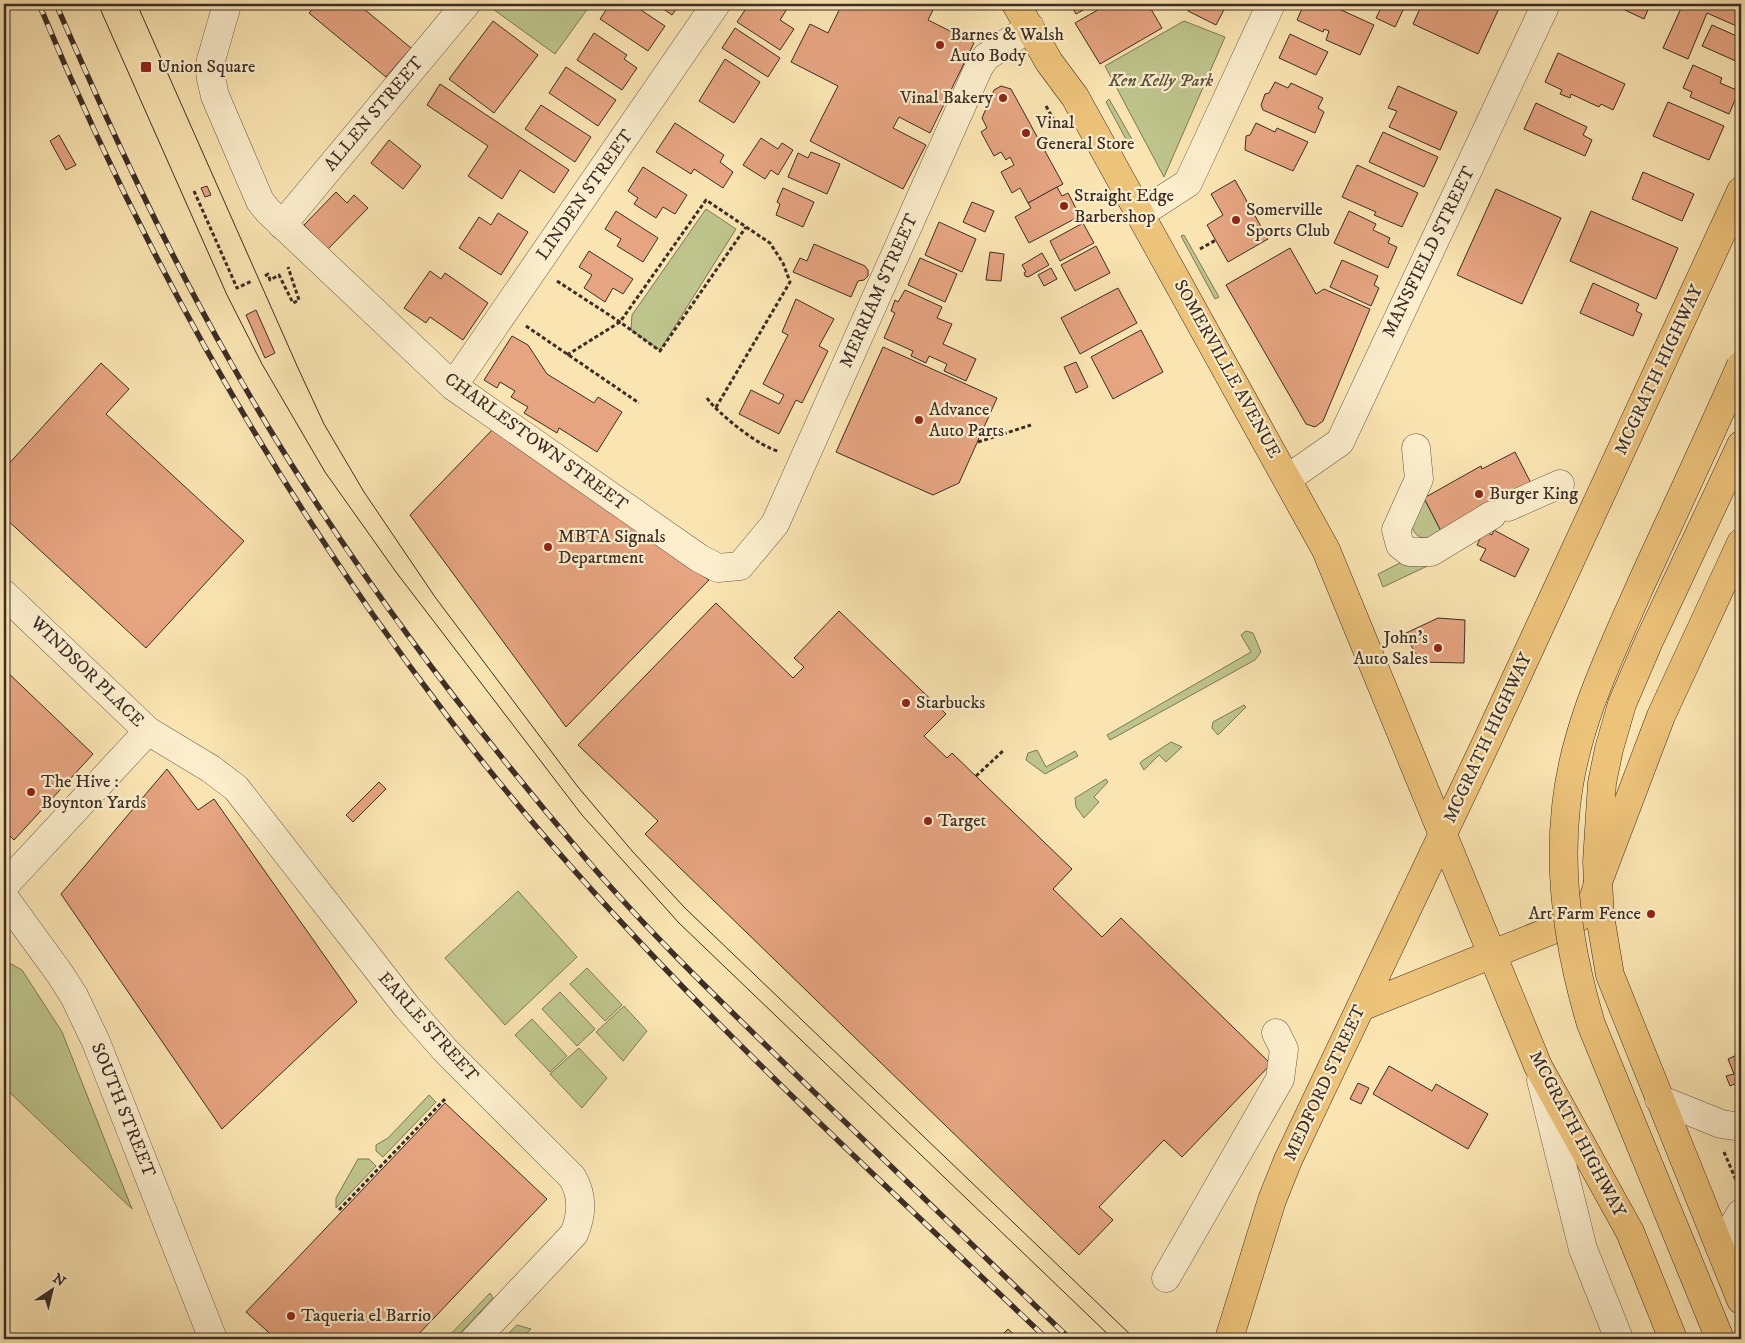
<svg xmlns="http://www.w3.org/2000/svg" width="1745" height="1343" viewBox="0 0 1745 1343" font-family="'IM FELL DW Pica',serif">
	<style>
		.green { fill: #bec58c; stroke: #7c795a }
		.building { fill: #e6a481; stroke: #3b2d27 }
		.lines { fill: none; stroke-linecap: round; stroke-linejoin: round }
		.minor-casing { stroke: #6b5b4a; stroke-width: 29 }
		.major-casing { stroke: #3b2d27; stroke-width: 29 }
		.highway-casing { stroke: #3b2d27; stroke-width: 29 }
		.path { stroke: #3b2d27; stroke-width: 3; stroke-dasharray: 4 2.5; stroke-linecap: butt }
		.minor { stroke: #fceecd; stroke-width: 28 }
		.major { stroke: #edc279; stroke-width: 28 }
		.highway { stroke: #edc279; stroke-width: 28 }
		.tram { stroke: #3b2d27; stroke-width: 1 }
		.rail-casing { stroke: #3b2d27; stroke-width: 5.5 }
		.rail { stroke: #fceecd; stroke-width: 4; stroke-dasharray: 11; stroke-linecap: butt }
		.highway-bridge-casing { stroke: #3b2d27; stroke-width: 29; stroke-linecap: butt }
		.highway-bridge { stroke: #edc279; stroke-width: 28 }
		.poi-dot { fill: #8f2418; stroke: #fceecd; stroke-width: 2 }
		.labels { text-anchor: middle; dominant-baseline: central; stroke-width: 4.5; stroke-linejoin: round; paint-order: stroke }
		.poi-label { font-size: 18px; fill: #3b2d27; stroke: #fceecd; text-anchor: start }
		.park-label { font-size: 18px; font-style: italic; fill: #5c5340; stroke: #fceecd }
		.street-label { font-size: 18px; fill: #3b2d27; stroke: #fceecd }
	</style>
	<rect width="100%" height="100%" fill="#fae5b2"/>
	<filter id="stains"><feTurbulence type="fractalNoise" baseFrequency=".004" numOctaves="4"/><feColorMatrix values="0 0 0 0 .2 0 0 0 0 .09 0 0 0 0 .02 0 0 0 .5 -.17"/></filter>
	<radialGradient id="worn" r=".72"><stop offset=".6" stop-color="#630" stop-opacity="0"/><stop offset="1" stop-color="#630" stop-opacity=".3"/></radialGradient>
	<g class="green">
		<polygon points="486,4 591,4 555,54"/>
		<polygon points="1184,21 1225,37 1164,177 1105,66"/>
		<polygon points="1109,99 1133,141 1128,143 1106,102"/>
		<polygon points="706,209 736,229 660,350 631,330 632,315"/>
		<polygon points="1184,235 1219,297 1215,299 1181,236"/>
		<path d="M 1424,498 L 1442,533 C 1428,540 1418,542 1411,526 Z"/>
		<polygon points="1399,557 1438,561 1383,587 1378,574 1400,563"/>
		<polygon points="1246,631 1253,633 1261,652 1255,660 1110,740 1107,735 1251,652 1241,635"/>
		<polygon points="1244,705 1246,707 1218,735 1212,728 1213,722"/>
		<polygon points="1171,742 1182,747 1166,762 1159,755 1144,770 1140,763 1142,761"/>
		<polygon points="1037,750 1046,767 1075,751 1078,756 1045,774 1026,760 1028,753"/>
		<polygon points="1106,779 1108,782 1094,797 1099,802 1084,818 1076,807 1075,798"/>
		<polygon points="518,891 577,957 505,1025 445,958"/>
		<polygon points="4,960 22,970 62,1032 132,1209 4,1087"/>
		<polygon points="587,968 622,1005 605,1021 570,984"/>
		<polygon points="560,992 595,1029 577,1046 542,1009"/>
		<polygon points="624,1006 647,1031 623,1061 596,1032"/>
		<polygon points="532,1019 567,1056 550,1072 515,1035"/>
		<polygon points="579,1048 607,1078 582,1108 550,1074"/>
		<polygon points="429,1095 436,1102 383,1157 376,1151 376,1145 388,1138"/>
		<polygon points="358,1159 369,1159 376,1166 336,1208 336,1198"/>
		<polygon points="490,1293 493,1298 455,1339 446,1339"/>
		<polygon points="517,1325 531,1329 521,1339 503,1339"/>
	</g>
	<g class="building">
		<polygon points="317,4 358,4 411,48 386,77 309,13"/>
		<polygon points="610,4 632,4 665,26 648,51 600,19"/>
		<polygon points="656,4 680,4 672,15"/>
		<polygon points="749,4 790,4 780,20 794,29 780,50 737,22"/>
		<polygon points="842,4 936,4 928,20 974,43 930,133 899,117 893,128 926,145 903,189 810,141 838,86 791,62 810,24 828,33"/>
		<polygon points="1070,4 1094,4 1076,14"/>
		<polygon points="1108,4 1148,4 1162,28 1100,64 1075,23"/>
		<polygon points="1192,4 1227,4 1216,25 1188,11"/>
		<polygon points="1304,4 1328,4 1374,25 1360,55 1326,40 1329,31 1324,29 1323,32 1297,20"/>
		<polygon points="1383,4 1400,4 1405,6 1395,27 1376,18"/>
		<polygon points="1422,4 1501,4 1478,54 1413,24"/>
		<polygon points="1612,4 1648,4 1650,5 1644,19"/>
		<polygon points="1683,4 1741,4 1741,28 1707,13 1688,59 1663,48"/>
		<polygon points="493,21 538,55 494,113 449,79"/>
		<polygon points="1712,25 1741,38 1741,69 1737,67 1738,62 1702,46"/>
		<polygon points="735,28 780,58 768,77 722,48"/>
		<polygon points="594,33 627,55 624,59 637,68 622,90 577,60"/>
		<polygon points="1290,34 1328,52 1316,75 1279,58"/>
		<polygon points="1558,53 1625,84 1613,110 1601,104 1599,107 1571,94 1570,98 1560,94 1562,90 1545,82"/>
		<polygon points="725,59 760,82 734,123 699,101"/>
		<polygon points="1693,65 1722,78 1720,83 1739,91 1729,114 1690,97 1692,92 1683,88"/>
		<polygon points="566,67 616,100 598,126 549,93"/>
		<polygon points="1275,82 1288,88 1291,83 1323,98 1318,108 1324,112 1315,133 1263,110 1261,105 1265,94 1269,93"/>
		<polygon points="440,84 569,170 554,193 520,170 502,199 468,176 488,146 427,105"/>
		<polygon points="1001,86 1011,89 1063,184 1028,203 1020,188 1012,193 1001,172 1014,165 1010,157 1006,160 1001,152 994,156 981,132 987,128 982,118 994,90"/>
		<polygon points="1398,86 1457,112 1440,150 1389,127 1397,111 1388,108"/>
		<polygon points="1668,102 1724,126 1709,160 1653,136"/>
		<polygon points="1536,103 1587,127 1583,135 1592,140 1585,156 1524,129"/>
		<polygon points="541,105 591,137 575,162 525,129"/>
		<polygon points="675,123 724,155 720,162 733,172 723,188 694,169 691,174 656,152"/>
		<polygon points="1256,123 1275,132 1277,128 1308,142 1293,171 1245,150 1246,136 1250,135"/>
		<polygon points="1383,132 1438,157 1424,187 1369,162"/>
		<polygon points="59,135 76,165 66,170 50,141"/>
		<polygon points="761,138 778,149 782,143 793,150 778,175 771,170 765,179 743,165"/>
		<polygon points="389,140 421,166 403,189 371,163"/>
		<polygon points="811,152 840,164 827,194 788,177 798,153 808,158"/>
		<polygon points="1357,165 1418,193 1402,227 1374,215 1376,212 1342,197"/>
		<polygon points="643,167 687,195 675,214 663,207 656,218 634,204 638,198 628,191"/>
		<polygon points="1643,172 1694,194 1682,221 1632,199"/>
		<polygon points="1235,180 1268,239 1228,262 1207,225 1223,215 1211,194"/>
		<polygon points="207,186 211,195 205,197 201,188"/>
		<polygon points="1057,187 1062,196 1068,193 1080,216 1029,243 1015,217 1031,208 1028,203"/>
		<polygon points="783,188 814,202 803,227 776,215 780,204 777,202"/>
		<polygon points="1496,189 1561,218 1522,304 1457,275"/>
		<polygon points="336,192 347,203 354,195 368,208 328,249 304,225"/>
		<polygon points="972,202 994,211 985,232 963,222"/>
		<polygon points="616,211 658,238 643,262 617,246 621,239 605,229"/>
		<polygon points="1349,211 1376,224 1373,230 1390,238 1388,243 1397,247 1388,268 1334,243"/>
		<polygon points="1591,211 1678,248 1656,299 1570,261"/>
		<polygon points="498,213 528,232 501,275 459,248 479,217 491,225"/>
		<polygon points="939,222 976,239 962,272 925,255"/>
		<polygon points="1083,223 1094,243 1060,261 1050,241"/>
		<polygon points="814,244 865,266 868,270 868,276 864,280 858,281 851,297 793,272 800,258 807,261"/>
		<polygon points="1096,246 1110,273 1075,291 1061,265"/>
		<polygon points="1290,248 1316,294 1324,289 1370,309 1323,421 1315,427 1306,424 1226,285"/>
		<polygon points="589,251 633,279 623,294 613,288 605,302 584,288 592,275 579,267"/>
		<polygon points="990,252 1004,254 1001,281 986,280"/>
		<polygon points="1042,253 1049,265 1028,277 1025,276 1024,273 1026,272 1022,265"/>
		<polygon points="920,258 957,274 945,302 908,285"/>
		<polygon points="1342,260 1378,276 1374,285 1379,288 1371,306 1330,287"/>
		<polygon points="1051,268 1057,279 1044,286 1038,275"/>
		<polygon points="430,271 441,279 445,273 488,303 463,340 430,317 426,323 404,308"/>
		<polygon points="1593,283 1639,304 1636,311 1642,314 1633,336 1580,313"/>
		<polygon points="1118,288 1137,323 1080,354 1061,318"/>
		<polygon points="905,290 942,307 937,318 952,324 943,344 976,359 966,381 944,371 947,364 929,356 926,363 911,356 913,351 884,338 895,313 891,311 895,300 898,302"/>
		<polygon points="796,299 834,319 819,346 828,351 802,403 796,400 779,434 739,414 751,390 779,404 784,395 763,384 788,335 782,332"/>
		<polygon points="256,310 275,353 265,358 246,315"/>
		<polygon points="1141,330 1163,372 1113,399 1091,357"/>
		<polygon points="512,336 528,345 547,374 594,403 598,397 622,412 597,452 559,428 557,433 524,413 528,407 511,397 515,391 500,382 497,388 484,380"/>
		<polygon points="883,347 997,398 959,483 933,495 836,452"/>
		<polygon points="1076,362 1088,387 1076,393 1064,367"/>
		<polygon points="101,363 129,389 106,414 244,541 146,648 4,517 4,469"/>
		<polygon points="494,428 709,580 566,727 410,515"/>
		<polygon points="1515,452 1534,489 1442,533 1424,498 1481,466 1482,469"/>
		<polygon points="1494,530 1529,549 1515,577 1480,560 1486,549 1477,545 1484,531 1492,535"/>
		<polygon points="716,603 793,678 804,667 794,658 839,611 946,714 924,736 947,758 952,753 1072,869 1053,889 1102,937 1121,918 1271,1064 1182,1157 1164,1140 1099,1207 1113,1220 1079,1255 645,834 658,821 578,745"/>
		<polygon points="1438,618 1465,620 1464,663 1421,662 1404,634"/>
		<polygon points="4,669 93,754 14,840 4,830"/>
		<polygon points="167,769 198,810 214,799 357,1002 222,1129 61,894"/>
		<polygon points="379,782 386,789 353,822 346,815"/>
		<polygon points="1741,1053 1741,1081 1730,1086 1726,1076 1734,1074 1728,1059"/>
		<polygon points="1389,1066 1432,1091 1436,1084 1488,1114 1468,1149 1373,1094"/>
		<polygon points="1358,1083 1369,1088 1361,1104 1350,1099"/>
		<polygon points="445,1103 547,1199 414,1339 276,1339 246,1312"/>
		<polygon points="1008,1329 1019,1339 998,1339"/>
	</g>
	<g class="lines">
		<g class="minor-casing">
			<g id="minor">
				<polyline points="223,4 226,8 211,60 211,79 215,96 260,201 268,211 453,386 699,558 718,568 740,566 775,524 979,67 986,57 1030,27"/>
				<polyline points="1140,214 1188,183 1271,4"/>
				<polyline points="282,225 466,4"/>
				<polyline points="453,386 716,4"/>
				<polyline points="1416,448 1419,479 1396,530 1400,545 1409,552 1431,552 1492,515"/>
				<polyline points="1287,479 1340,442 1546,4"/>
				<polyline points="1508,507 1560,484"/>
				<path d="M 4,594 L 148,731 L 211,769 L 236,788 L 407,1007 L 446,1051 L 572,1177 C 583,1195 582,1215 574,1234 L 475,1339"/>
				<polyline points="4,886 148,731"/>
				<polyline points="4,897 60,974 74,996 96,1042 213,1339"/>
				<polyline points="1541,1080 1583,1249 1619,1339"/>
				<polyline points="1659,1099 1721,1124 1741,1127"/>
				<polyline points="1720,1248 1741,1213"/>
				<polyline points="1166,1278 1280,1079 1284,1049 1276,1033"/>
			</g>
		</g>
		<g class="major-casing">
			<g id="major">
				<polyline points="1016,4 1049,62 1075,97 1326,550 1538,1066 1630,1232 1673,1339"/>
				<path d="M 1361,1007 L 1570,923 C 1588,912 1594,902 1598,882 L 1661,716 L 1741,543"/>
				<polyline points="1229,1339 1272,1200 1288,1160 1487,741 1741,191"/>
			</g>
		</g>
		<g class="highway-casing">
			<polyline id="highway" points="1741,445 1649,641 1622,704 1609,749 1602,783 1597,862 1600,916 1610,975 1741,1300"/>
		</g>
		<g class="path">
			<polyline points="1046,106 1059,129"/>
			<polyline points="194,191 237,288 252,281"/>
			<polyline points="1200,249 1216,240"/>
			<polyline points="265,276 268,274 270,280 279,275 293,303 299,300 288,267"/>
			<polyline points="557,281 620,322 660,351 746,227"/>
			<polyline points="526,326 639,403"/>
			<polyline points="567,355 620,322 706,200 770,243 783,263 790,282 715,409"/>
			<path d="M 707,398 C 717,413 762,449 779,451"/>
			<polyline points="978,442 1031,425"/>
			<polyline points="976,776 1004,750"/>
			<polyline points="1724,1152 1736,1180 1741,1183"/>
			<polyline points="339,1210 445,1099"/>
		</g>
		<use href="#minor" class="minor"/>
		<use href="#major" class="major"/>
		<use href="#highway" class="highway"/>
		<g class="tram">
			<polyline points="98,4 227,295 262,364 325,472 396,572 582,815 679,923 1113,1339"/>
			<polyline points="137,4 298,368 324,424 364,492 435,597 578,787 633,852 685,908 1135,1339"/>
		</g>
		<g class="rail-casing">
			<g id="rail">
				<path d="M 39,4 C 144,258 280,497 447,716 C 620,945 840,1141 1047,1339"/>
				<path d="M 56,4 C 109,126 165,247 231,363 C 331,541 455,706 587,860 C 657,942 736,1016 813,1091 C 899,1174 984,1257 1070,1339"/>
			</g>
		</g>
		<use href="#rail" class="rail"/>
		<g class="highway-bridge-casing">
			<path id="highway-bridge" d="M 1720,1339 L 1591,1024 C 1570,954 1558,880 1566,807 C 1574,727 1610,655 1642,582 C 1675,510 1709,438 1741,365"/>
		</g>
		<use href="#highway-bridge" class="highway-bridge"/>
	</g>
	<g class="poi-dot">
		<circle cx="940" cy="45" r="5"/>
		<rect x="140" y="61" width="12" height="12" rx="2.5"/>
		<circle cx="1003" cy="98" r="5"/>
		<circle cx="1026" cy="133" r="5"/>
		<circle cx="1064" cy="206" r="5"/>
		<circle cx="1236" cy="220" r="5"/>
		<circle cx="919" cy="420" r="5"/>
		<circle cx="1479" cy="494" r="5"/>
		<circle cx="548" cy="547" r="5"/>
		<circle cx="1438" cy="648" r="5"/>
		<circle cx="906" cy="703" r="5"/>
		<circle cx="31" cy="792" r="5"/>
		<circle cx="928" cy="821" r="5"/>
		<circle cx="1651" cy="914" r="5"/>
		<circle cx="291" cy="1316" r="5"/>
	</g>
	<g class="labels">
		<g class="poi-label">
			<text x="950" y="35">Barnes &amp; Walsh<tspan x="950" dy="21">Auto Body</tspan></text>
			<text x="157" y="67">Union Square</text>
			<text x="993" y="98" text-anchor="end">Vinal Bakery</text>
			<text x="1036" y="123">Vinal<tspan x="1036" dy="21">General Store</tspan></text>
			<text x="1074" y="196">Straight Edge<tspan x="1074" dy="21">Barbershop</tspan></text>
			<text x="1246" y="210">Somerville<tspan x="1246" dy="21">Sports Club</tspan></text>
			<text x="929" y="410">Advance<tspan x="929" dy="21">Auto Parts</tspan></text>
			<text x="1489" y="494">Burger King</text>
			<text x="558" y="537">MBTA Signals<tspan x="558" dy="21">Department</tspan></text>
			<text x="1428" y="638" text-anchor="end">John's<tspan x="1428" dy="21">Auto Sales</tspan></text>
			<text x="916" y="703">Starbucks</text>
			<text x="41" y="782">The Hive :<tspan x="41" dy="21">Boynton Yards</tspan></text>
			<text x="938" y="821">Target</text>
			<text x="1641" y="914" text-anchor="end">Art Farm Fence</text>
			<text x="301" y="1316">Taqueria el Barrio</text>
		</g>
		<g class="park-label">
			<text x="1161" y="81">Ken Kelly Park</text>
		</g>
		<g class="street-label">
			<text transform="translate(374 114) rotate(-50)">ALLEN STREET</text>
			<text transform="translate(585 195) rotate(-55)">LINDEN STREET</text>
			<text transform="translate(1429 252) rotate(-64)">MANSFIELD STREET</text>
			<text transform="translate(879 291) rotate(-66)">MERRIAM STREET</text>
			<text transform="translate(1227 369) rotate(61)">SOMERVILLE AVENUE</text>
			<text transform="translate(1659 370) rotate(-65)">MCGRATH HIGHWAY</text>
			<text transform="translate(536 442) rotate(36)">CHARLESTOWN STREET</text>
			<text transform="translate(87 672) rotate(44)">WINDSOR PLACE</text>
			<text transform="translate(1488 738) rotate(-65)">MCGRATH HIGHWAY</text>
			<text transform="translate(428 1027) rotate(48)">EARLE STREET</text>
			<text transform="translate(1325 1083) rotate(-65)">MEDFORD STREET</text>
			<text transform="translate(123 1110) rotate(68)">SOUTH STREET</text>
			<text transform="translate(1577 1134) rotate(62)">MCGRATH HIGHWAY</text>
		</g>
	</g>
	<rect width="1745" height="1343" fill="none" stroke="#fae5b2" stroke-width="20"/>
	<rect x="5" y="5" width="1735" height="1333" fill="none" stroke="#3b2d27" stroke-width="2.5"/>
	<rect x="10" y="10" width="1725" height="1323" fill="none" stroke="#3b2d27"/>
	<g transform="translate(52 1290) rotate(35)" stroke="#fceecd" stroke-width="4" paint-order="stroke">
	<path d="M0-4L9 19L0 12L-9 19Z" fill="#3b2d27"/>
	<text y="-8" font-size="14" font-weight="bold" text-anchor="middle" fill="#3b2d27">N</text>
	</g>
	<rect width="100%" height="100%" filter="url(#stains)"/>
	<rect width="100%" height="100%" fill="url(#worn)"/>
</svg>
